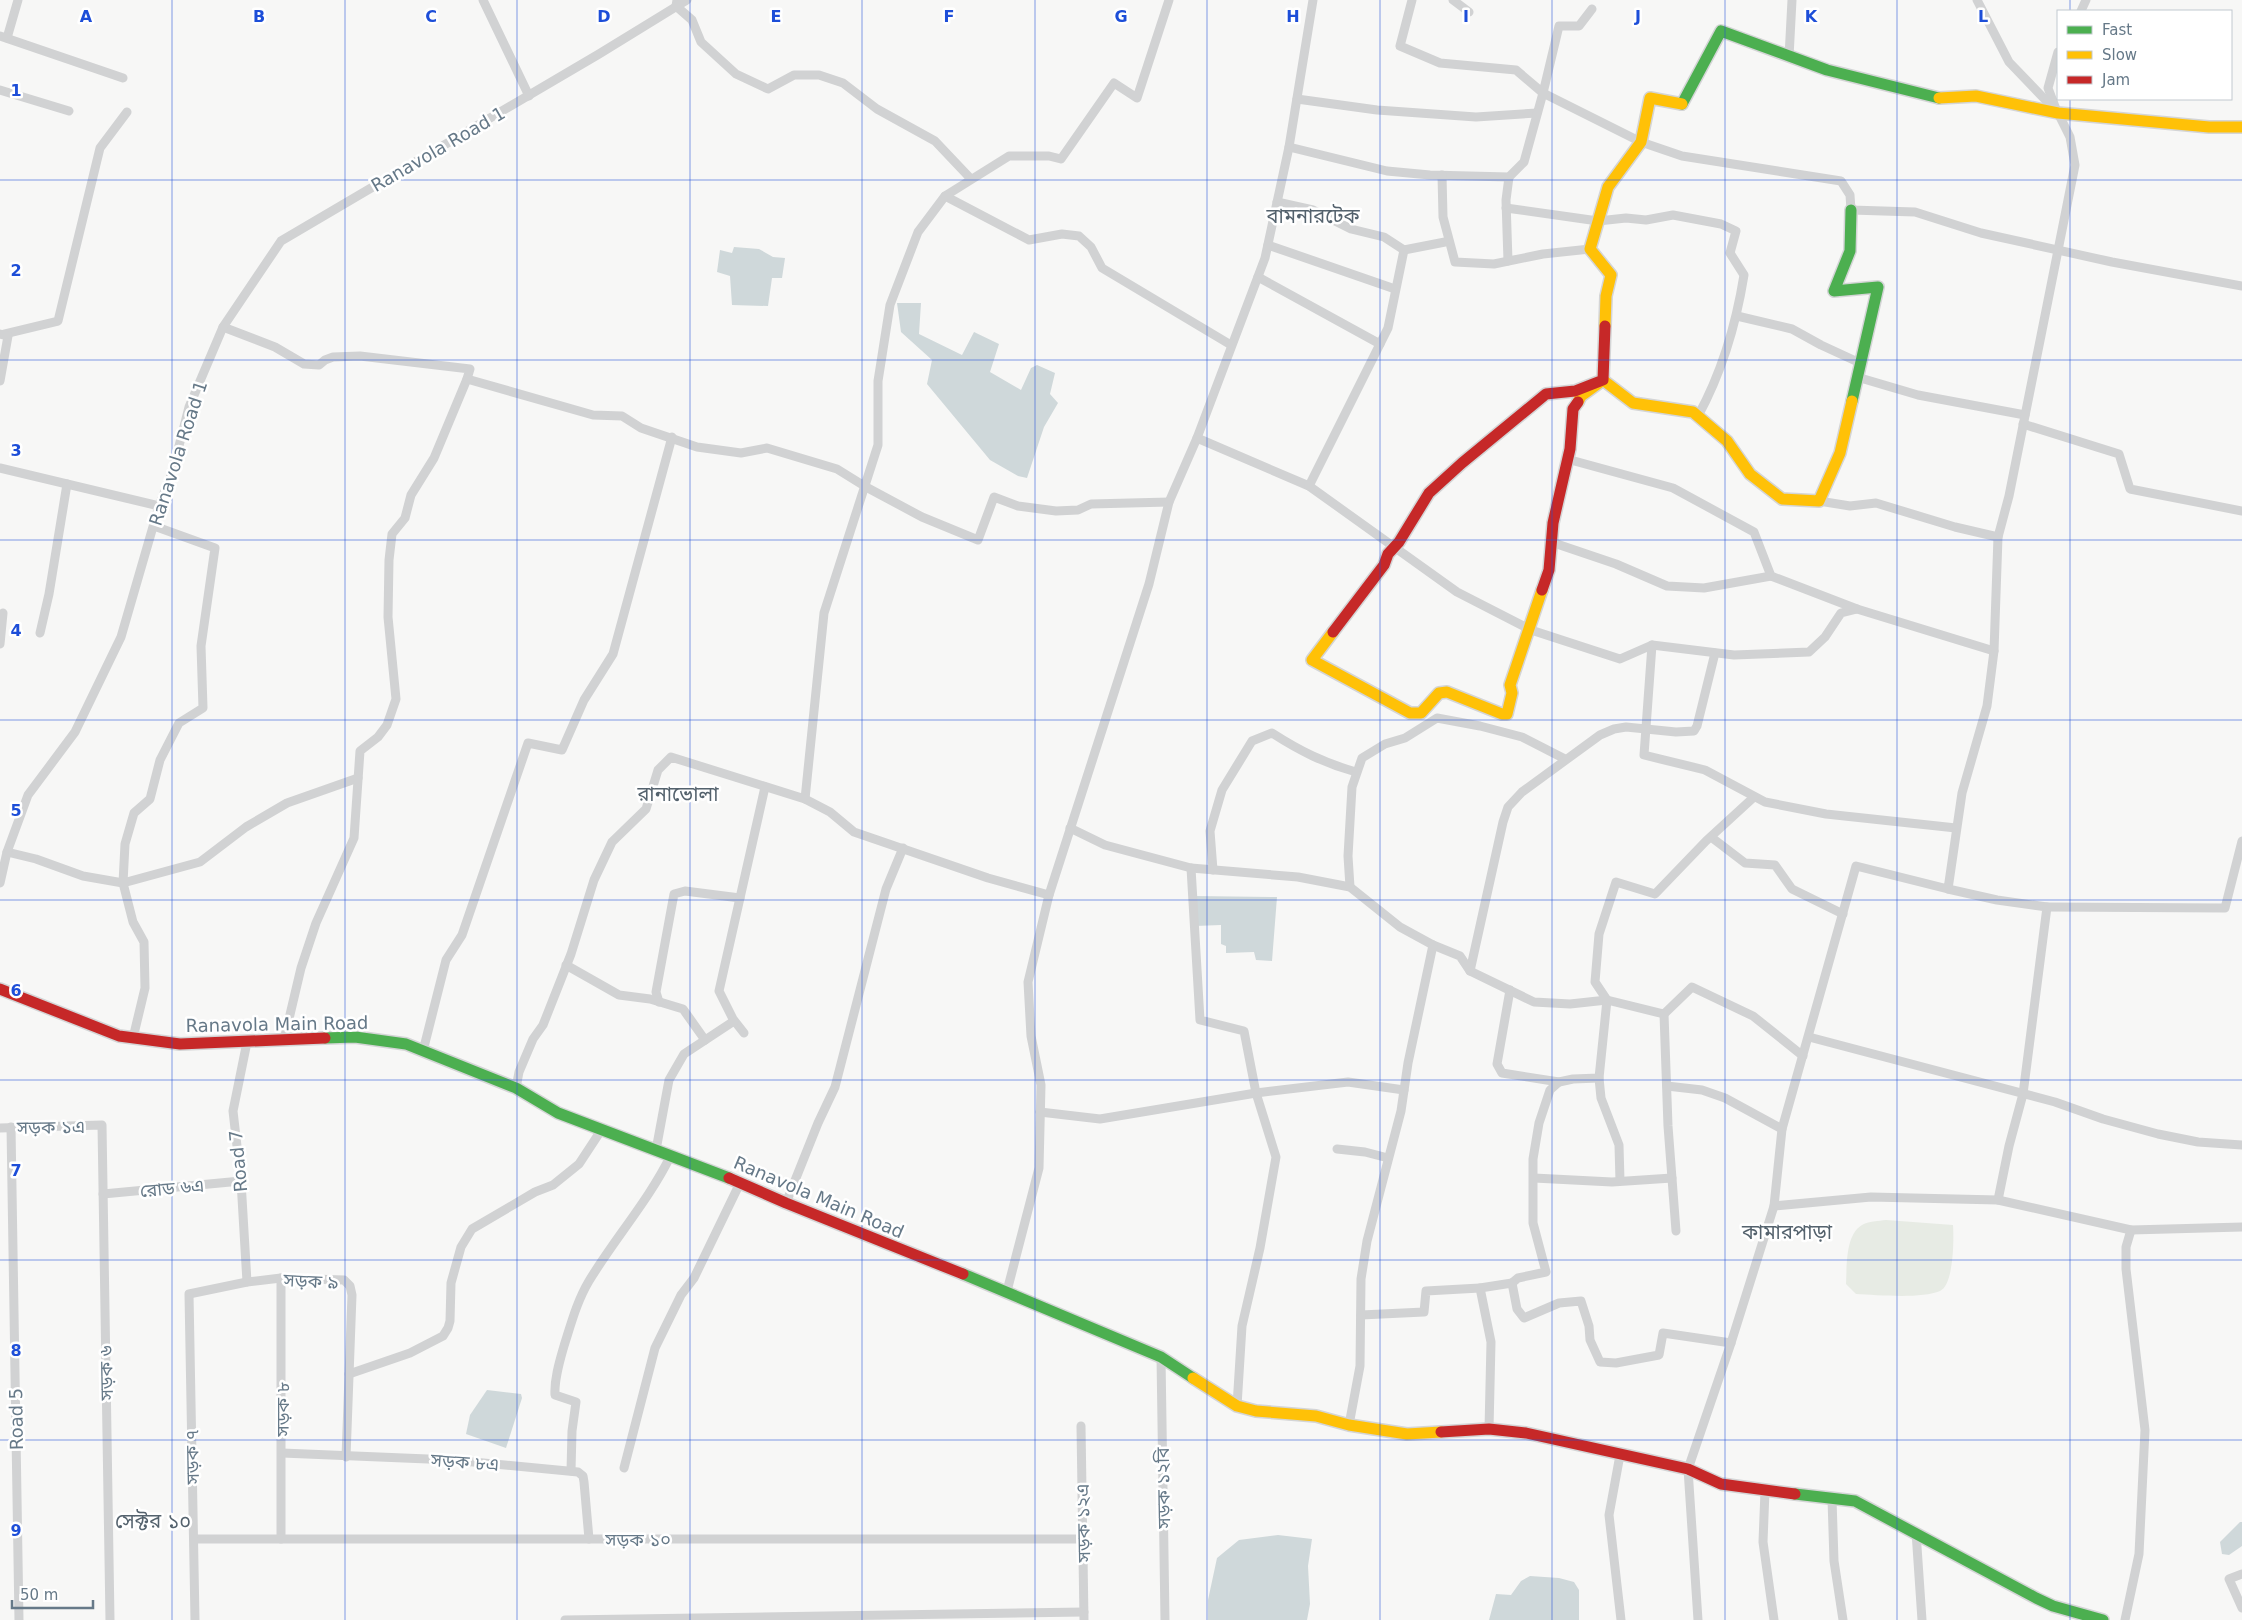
<svg xmlns="http://www.w3.org/2000/svg" width="2242" height="1620" viewBox="0 0 2242 1620" font-family="'DejaVu Sans','Noto Sans Bengali',sans-serif">
	<style>
		.green { fill: #e7ebe4 }
		.water { fill: #cfd8da }
		.lines { fill: none; stroke-linecap: round; stroke-linejoin: round }
		.fast-casing { stroke: #d4d5d6; stroke-width: 14 }
		.slow-casing { stroke: #d4d5d6; stroke-width: 14 }
		.jam-casing { stroke: #d4d5d6; stroke-width: 14 }
		.street { stroke: #d1d2d3; stroke-width: 9 }
		.fast { stroke: #4caf50; stroke-width: 11 }
		.slow { stroke: #ffc107; stroke-width: 11 }
		.jam { stroke: #c62828; stroke-width: 11 }
		.grid { fill: none; stroke: #1d4ed8; stroke-width: 1; stroke-opacity: 0.55 }
		.labels { text-anchor: middle; dominant-baseline: central; stroke-width: 5; stroke-linejoin: round; paint-order: stroke }
		.street-label { font-size: 18px; fill: #667988; stroke: #fff }
		.quarter-label { font-size: 20px; fill: #54626d; stroke: #fff }
		.grid-label { font-size: 16px; text-anchor: middle; font-weight: bold; fill: #1d4ed8; stroke: #fff; stroke-width: 5; stroke-linejoin: round; paint-order: stroke }
	</style>
	<rect width="100%" height="100%" fill="#f7f7f6"/>
	<path class="green" d="M 1886,1220 L 1953,1225 C 1954,1238 1954,1285 1940,1291 C 1922,1299 1877,1295 1856,1294 L 1846,1284 C 1847,1267 1845,1235 1862,1225 C 1868,1221 1879,1221 1886,1220 Z"/>
	<g class="water">
		<polygon points="734,247 759,249 773,257 785,258 782,278 772,278 768,306 732,305 730,276 717,272 720,250 732,253"/>
		<polygon points="897,303 921,303 919,334 962,355 974,332 999,344 990,372 1021,390 1031,368 1037,365 1055,373 1050,394 1058,403 1044,427 1027,478 1018,476 990,460 927,384 932,360 901,332"/>
		<polygon points="1194,896 1277,897 1272,961 1256,960 1254,952 1226,953 1226,946 1221,944 1221,925 1195,926"/>
		<polygon points="487,1390 521,1394 522,1398 506,1448 466,1434 470,1415"/>
		<polygon points="2240,1522 2242,1522 2242,1546 2229,1555 2222,1554 2220,1542"/>
		<polygon points="1278,1535 1312,1539 1308,1566 1310,1604 1307,1620 1208,1620 1208,1600 1217,1558 1239,1540"/>
		<polygon points="1530,1576 1559,1578 1574,1582 1579,1590 1579,1620 1489,1620 1496,1594 1511,1595 1521,1581"/>
	</g>
	<g class="lines">
		<g class="fast-casing">
			<g id="fast">
				<polyline points="1682,104 1721,31 1827,70 1939,98"/>
				<polyline points="1851,210 1850,251 1834,291 1878,287 1852,401"/>
				<polyline points="325,1038 355,1037 406,1044 516,1088 558,1113 729,1178"/>
				<polyline points="963,1274 1161,1357 1193,1378"/>
				<polyline points="1795,1494 1855,1501 2036,1598 2053,1606 2103,1620"/>
			</g>
		</g>
		<g class="slow-casing">
			<g id="slow">
				<polyline points="1939,98 1976,96 2058,113 2209,127 2242,127"/>
				<polyline points="1605,326 1606,296 1611,275 1590,249 1608,187 1641,142 1650,98 1682,104"/>
				<polyline points="1578,402 1581,396 1603,380 1633,403 1693,412 1727,441 1750,474 1782,499 1819,501 1840,453 1852,401"/>
				<polyline points="1333,632 1312,660 1410,713 1421,713 1439,693 1447,692 1502,714 1507,714 1512,693 1510,685 1542,590"/>
				<polyline points="1193,1378 1237,1406 1256,1411 1316,1416 1349,1425 1407,1434 1441,1432"/>
			</g>
		</g>
		<g class="jam-casing">
			<g id="jam">
				<polyline points="1542,590 1549,570 1553,523 1570,449 1573,409 1578,402"/>
				<polyline points="1333,632 1384,565 1388,554 1399,542 1429,493 1462,463 1546,394 1575,391 1603,380 1605,326"/>
				<polyline points="0,989 119,1036 180,1044 325,1038"/>
				<polyline points="729,1178 786,1203 963,1274"/>
				<polyline points="1441,1432 1489,1429 1526,1433 1688,1469 1721,1484 1795,1494"/>
			</g>
		</g>
		<g class="street">
			<polyline points="483,0 529,96"/>
			<polyline points="677,0 676,6 692,20 701,42 736,74 768,89 794,75 819,75 843,83 877,109 935,141 971,179"/>
			<polyline points="1412,0 1400,46 1440,63 1516,70 1543,93 1559,26 1579,26 1592,9"/>
			<polyline points="1453,0 1469,12"/>
			<polyline points="2081,11 2086,0"/>
			<polyline points="0,36 123,78"/>
			<polyline points="7,38 18,0"/>
			<polyline points="1789,57 1792,0"/>
			<polyline points="0,90 69,111"/>
			<polyline points="1297,99 1377,110 1476,117 1537,113"/>
			<polyline points="2056,109 2048,88 2058,52"/>
			<polyline points="1289,147 1387,171 1430,175 1509,177 1524,162 1543,93 1641,142 1682,156 1841,181 1850,195 1851,210 1915,212 1981,233 2112,262 2242,286"/>
			<polyline points="1442,175 1443,217 1455,262 1494,264 1543,254 1590,249"/>
			<polyline points="945,196 1029,240 1062,234 1079,236 1091,247 1102,268 1231,345"/>
			<polyline points="1277,202 1313,210 1351,229 1384,237 1404,250"/>
			<path d="M 1506,208 L 1598,221 L 1626,218 L 1646,220 L 1673,215 L 1721,224 L 1736,231 L 1730,253 L 1744,275 C 1736,325 1722,372 1698,416"/>
			<polyline points="1268,245 1395,289"/>
			<polyline points="1508,261 1506,200 1509,177"/>
			<polyline points="1258,277 1380,344"/>
			<polyline points="1737,316 1792,329 1821,345 1860,363"/>
			<polyline points="223,327 275,347 304,364 319,365 325,360 333,357 360,356 470,369 467,379 593,415 622,416 641,428 697,447 741,453 767,448 837,469 866,487 922,517 978,540 994,497 1018,506 1056,511 1078,510 1091,504 1169,502"/>
			<polyline points="4,334 58,321 100,148 127,112"/>
			<polyline points="1857,377 1918,395 2025,415"/>
			<polyline points="0,381 8,336 0,334"/>
			<polyline points="2023,424 2119,454 2130,489 2242,511"/>
			<polyline points="1197,438 1309,486 1457,592 1531,630 1620,659 1652,645 1734,655 1809,652 1825,637 1841,613 1857,609 1994,651"/>
			<polyline points="1567,459 1673,488 1754,532 1771,576 1857,609"/>
			<polyline points="0,468 159,506"/>
			<polyline points="1309,486 1388,328 1404,250 1445,242"/>
			<polyline points="1819,501 1850,506 1876,503 1955,527 1998,537"/>
			<polyline points="1551,542 1616,564 1667,586 1704,588 1771,576"/>
			<polyline points="40,633 49,594 67,484"/>
			<polyline points="0,644 3,613"/>
			<polyline points="1652,645 1644,755 1705,770 1765,802 1826,814 1956,828"/>
			<polyline points="805,799 824,613 878,445 878,381 890,305 918,232 945,196 1009,156 1049,156 1061,159 1114,83 1137,98 1169,0"/>
			<polyline points="1070,828 1105,845 1191,868 1298,877 1350,887 1400,927 1433,945 1460,956 1470,971 1534,1002 1570,1004 1607,1000 1664,1014 1692,987 1753,1016 1803,1056"/>
			<polyline points="1711,837 1745,863 1775,865 1792,889 1843,914"/>
			<polyline points="7,852 36,859 83,876 123,883 200,862 246,827 287,803 358,778"/>
			<polyline points="1191,868 1200,1020 1244,1031 1256,1093 1276,1157 1260,1248 1242,1326 1237,1406"/>
			<path d="M 1213,870 L 1210,831 L 1222,790 L 1252,741 L 1272,733 C 1300,751 1324,763 1356,772"/>
			<polyline points="0,883 7,852 28,795 75,732 121,637 159,506 172,473 189,407 223,327 281,241 599,54 687,0"/>
			<polyline points="1350,887 1348,856 1352,787 1362,758 1385,744 1405,738 1437,718 1480,726 1522,737 1565,759"/>
			<polyline points="1948,889 1997,900 2047,907 2023,1094 2009,1146 1998,1200"/>
			<polyline points="2047,907 2225,908 2242,841"/>
			<polyline points="566,965 619,995 650,999 683,1009 705,1040"/>
			<polyline points="1470,971 1503,822 1508,807 1522,792 1600,735 1614,729 1626,727 1676,732 1694,731 1697,726 1715,653"/>
			<polyline points="1510,990 1497,1064 1502,1073 1559,1082"/>
			<polyline points="659,1002 656,992 674,894 685,891 740,898"/>
			<polyline points="1664,1014 1668,1126 1676,1231"/>
			<polyline points="744,1033 733,1019 719,991 765,787"/>
			<polyline points="1809,1037 2055,1102 2103,1119 2158,1134 2198,1142 2242,1145"/>
			<polyline points="133,1038 145,988 144,942 133,922 123,883 125,844 134,813 150,799 160,760 179,723 203,708 201,646 215,548 154,526"/>
			<polyline points="284,1040 301,968 316,923 354,838 360,751 378,737 387,725 396,699 388,617 389,560 392,534 405,518 411,495 434,458 467,379"/>
			<polyline points="247,1042 233,1111 241,1181 247,1282"/>
			<polyline points="423,1051 446,960 462,935 528,743 562,750 584,700 613,654 672,437"/>
			<polyline points="1599,1078 1601,1098 1619,1145 1620,1181"/>
			<polyline points="1667,1086 1702,1090 1725,1098 1782,1129"/>
			<polyline points="516,1088 519,1072 533,1039 543,1025 571,954 594,880 612,842 646,809 658,770 671,757 805,799 830,812 854,832 988,878 1049,895"/>
			<polyline points="1040,1112 1100,1119 1256,1093 1348,1082 1404,1090"/>
			<polyline points="11,1127 19,1620"/>
			<polyline points="0,1128 102,1125 110,1620"/>
			<polyline points="1337,1149 1365,1152 1388,1158"/>
			<polyline points="656,1150 669,1080 684,1054 734,1021"/>
			<polyline points="1534,1178 1612,1182 1672,1178"/>
			<polyline points="103,1194 241,1181"/>
			<polyline points="786,1203 818,1123 835,1087 886,889 903,848"/>
			<polyline points="1774,1206 1871,1197 1998,1200 2131,1230 2242,1227"/>
			<polyline points="281,1278 281,1539"/>
			<polyline points="1512,1283 1518,1278 1546,1272 1533,1223 1533,1159 1539,1123 1550,1090 1559,1082 1573,1079 1599,1078 1607,1000 1595,982 1599,934 1616,882 1655,894 1706,841 1754,797"/>
			<polyline points="1480,1288 1512,1283 1517,1309 1524,1318 1559,1303 1581,1301 1589,1326 1590,1340 1600,1362 1616,1363 1659,1355 1663,1333 1731,1343"/>
			<polyline points="1007,1291 1039,1168 1041,1085 1031,1036 1028,982 1049,895 1149,584 1169,502 1197,438 1265,258 1289,147 1313,0"/>
			<polyline points="1361,1315 1424,1312 1426,1291 1480,1288 1491,1342 1489,1429"/>
			<polyline points="1161,1357 1165,1620"/>
			<polyline points="349,1374 410,1353 443,1336 448,1328 450,1321 451,1283 461,1247 472,1229 535,1192 553,1185 579,1164 602,1129"/>
			<polyline points="1349,1425 1360,1366 1361,1279 1367,1241 1401,1111 1408,1063 1433,945"/>
			<polyline points="1081,1426 1084,1620"/>
			<polyline points="282,1453 452,1460 578,1472 583,1476 584,1482 589,1539"/>
			<polyline points="1620,1455 1609,1515 1621,1620"/>
			<polyline points="624,1468 655,1348 681,1295 694,1278 740,1183"/>
			<path d="M 571,1471 L 572,1431 L 576,1402 L 555,1395 C 554,1379 560,1360 564,1346 C 571,1324 577,1301 589,1281 C 615,1238 649,1200 671,1155"/>
			<polyline points="1765,1491 1763,1542 1774,1620"/>
			<polyline points="1832,1499 1834,1561 1843,1620"/>
			<polyline points="1916,1532 1922,1620"/>
			<polyline points="194,1539 1083,1539"/>
			<polyline points="2242,1574 2229,1579 2242,1608"/>
			<polyline points="195,1620 189,1294 247,1282 281,1278 344,1280 350,1286 352,1295 346,1457"/>
			<polyline points="565,1620 1084,1612"/>
			<polyline points="1698,1620 1688,1469 1731,1343 1774,1206 1782,1129 1856,866 1948,889 1962,793 1987,706 1994,651 1998,537 2009,496 2075,165 2070,137 2058,113 2009,62 1977,0"/>
			<polyline points="2125,1620 2139,1554 2145,1430 2126,1269 2126,1247 2131,1230"/>
		</g>
		<use href="#fast" class="fast"/>
		<use href="#slow" class="slow"/>
		<use href="#jam" class="jam"/>
	</g>
	<path class="grid" d="M 172,0 L 172,1620M 345,0 L 345,1620M 517,0 L 517,1620M 690,0 L 690,1620M 862,0 L 862,1620M 1035,0 L 1035,1620M 1207,0 L 1207,1620M 1380,0 L 1380,1620M 1552,0 L 1552,1620M 1725,0 L 1725,1620M 1897,0 L 1897,1620M 2070,0 L 2070,11M 2070,99 L 2070,1620M 0,180 L 2242,180M 0,360 L 2242,360M 0,540 L 2242,540M 0,720 L 2242,720M 0,900 L 2242,900M 0,1080 L 2242,1080M 0,1260 L 2242,1260M 0,1440 L 2242,1440"/>
	<g class="labels">
		<g class="street-label">
			<text transform="translate(438 149) rotate(-30)">Ranavola Road 1</text>
			<text transform="translate(178 453) rotate(-72)">Ranavola Road 1</text>
			<text transform="translate(277 1024) rotate(-1)">Ranavola Main Road</text>
			<text transform="translate(51 1127) rotate(-1)">সড়ক ১এ</text>
			<text transform="translate(238 1161) rotate(-95)">Road 7</text>
			<text transform="translate(172 1188) rotate(-5)">রোড ৬এ</text>
			<text transform="translate(819 1197) rotate(23)">Ranavola Main Road</text>
			<text transform="translate(311 1281) rotate(3)">সড়ক ৯</text>
			<text transform="translate(106 1373) rotate(-91)">সড়ক ৬</text>
			<text transform="translate(282 1409) rotate(-90)">সড়ক ৮</text>
			<text transform="translate(16 1419) rotate(-91)">Road 5</text>
			<text transform="translate(192 1457) rotate(-91)">সড়ক ৭</text>
			<text transform="translate(465 1462) rotate(4)">সড়ক ৮এ</text>
			<text transform="translate(1163 1488) rotate(-91)">সড়ক ১২বি</text>
			<text transform="translate(1083 1523) rotate(-91)">সড়ক ১২এ</text>
			<text x="638" y="1539">সড়ক ১০</text>
		</g>
		<g class="quarter-label">
			<text x="1313" y="216">বামনারটেক</text>
			<text x="678" y="794">রানাভোলা</text>
			<text x="1787" y="1232">কামারপাড়া</text>
			<text x="153" y="1521">সেক্টর ১০</text>
		</g>
	</g>
	<g class="grid-label">
		<text x="86" y="22">A</text>
		<text x="259" y="22">B</text>
		<text x="431" y="22">C</text>
		<text x="604" y="22">D</text>
		<text x="776" y="22">E</text>
		<text x="949" y="22">F</text>
		<text x="1121" y="22">G</text>
		<text x="1293" y="22">H</text>
		<text x="1466" y="22">I</text>
		<text x="1638" y="22">J</text>
		<text x="1811" y="22">K</text>
		<text x="1983" y="22">L</text>
		<text x="16" y="96">1</text>
		<text x="16" y="276">2</text>
		<text x="16" y="456">3</text>
		<text x="16" y="636">4</text>
		<text x="16" y="816">5</text>
		<text x="16" y="996">6</text>
		<text x="16" y="1176">7</text>
		<text x="16" y="1356">8</text>
		<text x="16" y="1536">9</text>
	</g>
	<rect x="2057" y="10" width="175" height="90" fill="#ffffff" stroke="#c2c9cf"/>
	<rect x="2067" y="26" width="25" height="8" fill="#4caf50" stroke="#c2c9cf"/>
	<text x="2102" y="35" font-size="15" fill="#667988">Fast</text>
	<rect x="2067" y="51" width="25" height="8" fill="#ffc107" stroke="#c2c9cf"/>
	<text x="2102" y="60" font-size="15" fill="#667988">Slow</text>
	<rect x="2067" y="76" width="25" height="8" fill="#c62828" stroke="#c2c9cf"/>
	<text x="2102" y="85" font-size="15" fill="#667988">Jam</text>
	<path d="M12 1600v8h81v-8" fill="none" stroke="#667988" stroke-width="2.5"/>
	<text x="20" y="1600" font-size="15" fill="#667988" stroke="#ffffff" stroke-width="4" paint-order="stroke">50 m</text>
</svg>
